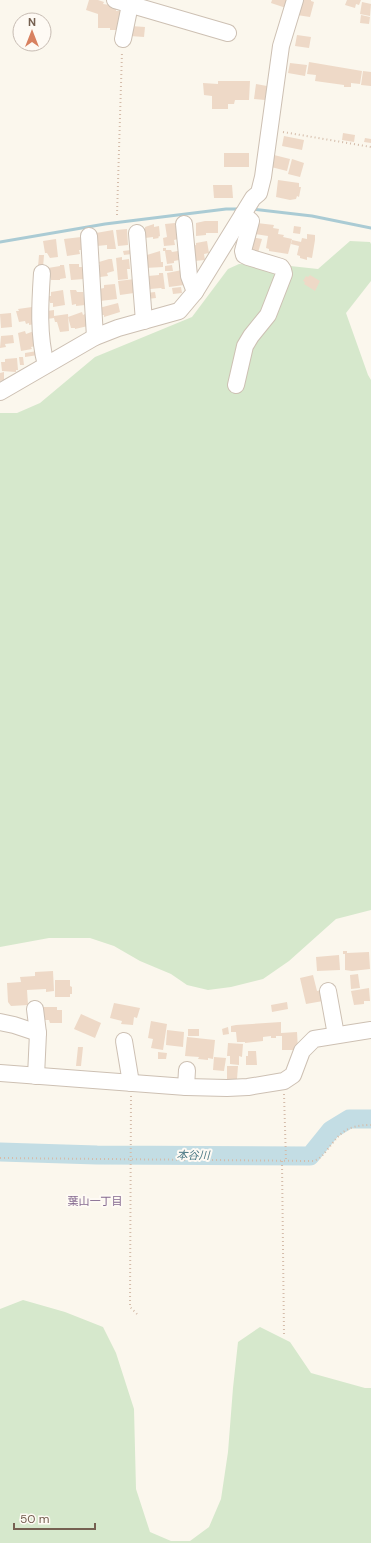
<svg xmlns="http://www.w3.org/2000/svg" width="371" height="1543" viewBox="0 0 371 1543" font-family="'DM Sans','Noto Sans JP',sans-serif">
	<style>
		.green { fill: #d6e8cc }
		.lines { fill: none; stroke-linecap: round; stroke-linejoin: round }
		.stream { stroke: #aacbd4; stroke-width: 3 }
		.river { stroke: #c3dde4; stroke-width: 19 }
		.building { fill: #eed9c7 }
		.minor-casing { stroke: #cdc0b3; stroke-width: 18 }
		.path { stroke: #d4bcaa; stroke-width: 2; stroke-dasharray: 1 3; stroke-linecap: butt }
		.minor { stroke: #fff; stroke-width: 16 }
		.labels { text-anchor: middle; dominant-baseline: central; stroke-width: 4; stroke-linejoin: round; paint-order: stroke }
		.water-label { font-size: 11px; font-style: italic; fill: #4c7985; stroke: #fefaf4 }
		.neighbourhood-label { font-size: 11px; fill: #856a90; stroke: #fefaf4 }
	</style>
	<rect width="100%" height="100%" fill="#fbf7ed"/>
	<g class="green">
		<polygon points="350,241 370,242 371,244 371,281 346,313 368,375 371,380 371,910 336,919 289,961 263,979 231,987 208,990 187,985 171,974 140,961 114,946 90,938 49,938 0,947 0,413 17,413 40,403 95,357 192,317 228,269 239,264 281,265 318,269"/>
		<polygon points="23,1300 65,1312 103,1327 116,1353 134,1409 136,1489 150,1532 171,1541 190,1541 209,1527 221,1499 228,1452 233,1388 238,1342 260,1327 290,1342 311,1373 365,1388 371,1388 371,1543 0,1543 0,1309"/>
	</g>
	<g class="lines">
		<g class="stream">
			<polyline points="251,209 312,216 371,228"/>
			<polyline points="0,242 105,224 226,209 240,209"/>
		</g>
		<polyline class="river" points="0,1152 97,1155 310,1156 331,1130 349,1119 371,1119"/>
	</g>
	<g class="building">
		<polygon points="89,0 98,0 104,2 103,4 117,6 116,11 122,11 122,30 110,30 110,28 98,28 98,14 86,10"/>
		<polygon points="272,0 289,0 286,8 271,3"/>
		<polygon points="300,0 311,0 311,1 314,2 310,17 297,15"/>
		<polygon points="347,0 361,0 359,5 356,4 355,8 345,5"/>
		<polygon points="362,2 371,4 370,16 360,14"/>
		<polygon points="361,15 370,17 369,24 360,23"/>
		<polygon points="131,26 145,27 144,37 130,36"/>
		<polygon points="297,35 311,37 309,48 295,46"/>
		<polygon points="309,62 362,71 360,84 351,83 351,87 344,87 344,85 315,81 316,75 307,74"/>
		<polygon points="290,63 307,65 305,76 288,73"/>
		<polygon points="363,71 371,72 371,86 361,85"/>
		<polygon points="218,81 250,81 249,100 235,100 234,104 228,104 228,109 212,109 212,96 204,95 203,83 218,84"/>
		<polygon points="256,84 267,86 265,100 254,99"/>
		<polygon points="343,133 355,135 354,142 342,140"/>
		<polygon points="284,136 304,140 302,150 282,146"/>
		<polygon points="365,138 371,139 371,143 364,142"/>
		<rect x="224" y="153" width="25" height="14"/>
		<polygon points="274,155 290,159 287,171 271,167"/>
		<polygon points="292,159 304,163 300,177 288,174"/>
		<polygon points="278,180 299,183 299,187 301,187 299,197 297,196 296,199 290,200 276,197"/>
		<polygon points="213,185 232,185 233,198 214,198"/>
		<polygon points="205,221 218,221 218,233 206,233 206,235 196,236 196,223"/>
		<polygon points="175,223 175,226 178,226 178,239 174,240 175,245 164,246 163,238 167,237 165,224"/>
		<polygon points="257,223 274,225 273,228 279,229 278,234 284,235 283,237 292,239 288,254 269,251 269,249 266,248 268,236 255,234"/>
		<polygon points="154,224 154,227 159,226 160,236 158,237 159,238 153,239 153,237 145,238 145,227"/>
		<polygon points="294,226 301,227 300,234 293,233"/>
		<polygon points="127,229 128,245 118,246 116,230"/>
		<polygon points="113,230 116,249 107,249 107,245 97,246 96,233"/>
		<polygon points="307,234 315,235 315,240 312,258 307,257 307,260 300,258 300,256 297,255 299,246 291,244 292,240 301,242 302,238 307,239"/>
		<polygon points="81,237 83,250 79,250 80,254 67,256 64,239"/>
		<polygon points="252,237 262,239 257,256 247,253"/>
		<polygon points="56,239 58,257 50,258 47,253 45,253 43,241"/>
		<polygon points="207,241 209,253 204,254 205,260 194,261 192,246 196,245 196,243"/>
		<polygon points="163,248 166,248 166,250 171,250 172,252 178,251 179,260 174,261 174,263 167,264 165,251 163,251"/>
		<polygon points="131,250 132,254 124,255 123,251"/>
		<polygon points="160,251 161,262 163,262 163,267 145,268 147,255"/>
		<polygon points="39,255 44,255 43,268 38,267"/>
		<polygon points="122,257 122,260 129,259 130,269 127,269 128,279 118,280 116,258"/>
		<polygon points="109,259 112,259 114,271 107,273 108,276 100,277 98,265 100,265 99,262"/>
		<polygon points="69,264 79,264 79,267 83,267 84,279 71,280"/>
		<polygon points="60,265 64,265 66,278 60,279 60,280 51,280 48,268 60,266"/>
		<polygon points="172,265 173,271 165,271 165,266"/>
		<polygon points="182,270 184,285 169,287 167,273"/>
		<polygon points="159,273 163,273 165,289 162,289 161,288 150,289 148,276 159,275"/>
		<polygon points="310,275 320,281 315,291 304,284 305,282 303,281 306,276 308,277"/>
		<polygon points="135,279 134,293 120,295 118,281"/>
		<polygon points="115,284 117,299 100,301 99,289 104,288 104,285"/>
		<polygon points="181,287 182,293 173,294 172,288"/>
		<polygon points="63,290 65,305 53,307 53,303 50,303 48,296 51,296 51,292"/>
		<polygon points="70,290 76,290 77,292 83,292 85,305 76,306 76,304 72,305"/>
		<polygon points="155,292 156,298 147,299 146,293"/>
		<polygon points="118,303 120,312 104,317 104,315 100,315 99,308"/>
		<polygon points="32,307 35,324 29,325 29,323 26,324 25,321 19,322 16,311 19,311 18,309"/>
		<polygon points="54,310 54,316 68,314 69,331 60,332 57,322 55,322 54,318 47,319 47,311"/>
		<polygon points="82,312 83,315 85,314 88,326 75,329 75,328 71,328 68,317"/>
		<polygon points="11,313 12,327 1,328 0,314"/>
		<polygon points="25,331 26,334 34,331 36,346 31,347 32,349 21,351 18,333"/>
		<polygon points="13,335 14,343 5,344 6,347 0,348 1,336"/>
		<polygon points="37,351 38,355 25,357 25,353"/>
		<polygon points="19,357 23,357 24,365 20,365"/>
		<polygon points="17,358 18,370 16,370 16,372 2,371 1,362 5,362 5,359"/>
		<polygon points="4,372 4,380 0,381 0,373"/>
		<polygon points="343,951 347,951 347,953 369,952 370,969 352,971 345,970 345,954 343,954"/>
		<polygon points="339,955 340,970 317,971 316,957"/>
		<polygon points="53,971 54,991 46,992 46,989 27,990 28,1005 11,1006 8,1002 7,983 21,982 20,977 35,976 35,972"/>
		<polygon points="358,974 360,988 351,989 350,975"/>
		<polygon points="313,975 317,991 321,990 323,1001 306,1004 300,978"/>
		<polygon points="55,980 70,980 70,986 72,987 72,994 70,994 70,997 55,997"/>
		<polygon points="369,988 370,1001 364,1001 364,1004 354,1005 351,991"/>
		<polygon points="287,1002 288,1009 272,1012 271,1005"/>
		<polygon points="114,1003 140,1008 137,1018 134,1017 133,1025 121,1024 122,1021 110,1018"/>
		<polygon points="42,1007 57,1007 57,1010 62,1010 62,1023 50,1023 49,1020 40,1020"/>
		<polygon points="81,1014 101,1023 95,1038 74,1029"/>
		<polygon points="151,1021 167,1024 163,1050 151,1048 153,1039 148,1038"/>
		<polygon points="281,1022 281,1033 297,1032 298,1050 282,1050 282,1036 276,1036 276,1038 271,1038 271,1036 263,1037 263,1041 245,1043 245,1042 237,1042 236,1032 231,1032 231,1026 236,1025"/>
		<polygon points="228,1027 229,1034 223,1035 222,1029"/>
		<rect x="188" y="1029" width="11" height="7"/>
		<polygon points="167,1030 184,1032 183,1047 166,1045"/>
		<polygon points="187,1037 215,1040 213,1059 208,1058 208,1060 198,1059 199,1057 185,1056"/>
		<polygon points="228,1043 243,1044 242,1057 239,1056 239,1065 230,1064 230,1056 227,1056"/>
		<polygon points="78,1047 83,1047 81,1066 76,1066"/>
		<polygon points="248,1051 256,1051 257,1065 246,1065 246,1056 248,1056"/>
		<polygon points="158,1052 167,1053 166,1059 158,1059"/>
		<polygon points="214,1057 226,1058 224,1071 213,1070"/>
		<polygon points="227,1066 238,1066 237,1079 227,1079"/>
	</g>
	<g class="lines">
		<g class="minor-casing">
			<g id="minor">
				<polyline points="115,0 228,33"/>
				<polyline points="123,39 131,0"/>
				<polyline points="184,224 189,276 195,292"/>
				<polyline points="137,233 144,321"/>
				<polyline points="89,236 95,337"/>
				<path d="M 42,273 C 40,303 38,335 46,365"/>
				<polyline points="236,385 245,346 251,336 268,315 284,274 283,270 281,267 248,257 244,255 243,251 251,221 243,214"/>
				<polyline points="0,392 95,337 118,328 179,311 195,292 253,198 259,193 263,177 281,46 295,0"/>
				<polyline points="328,991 336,1035"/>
				<polyline points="35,1009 38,1033 36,1076"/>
				<polyline points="0,1022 14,1025 38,1033"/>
				<polyline points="124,1041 131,1083"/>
				<polyline points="0,1073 186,1087 227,1088 248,1087 284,1081 293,1075 302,1051 314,1039 371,1030"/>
				<polyline points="186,1087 187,1070"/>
			</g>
		</g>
		<g class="path">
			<polyline points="283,132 371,147"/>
			<polyline points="117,215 122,52"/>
			<polyline points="284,1094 286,1161"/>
			<polyline points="131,1096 130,1307 139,1316"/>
			<path d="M 0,1158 L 313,1161 C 320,1159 323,1155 327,1150 C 341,1132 347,1125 371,1125"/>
			<polyline points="282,1161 284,1335"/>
		</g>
		<use href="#minor" class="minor"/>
	</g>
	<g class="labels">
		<g class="water-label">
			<text transform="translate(193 1155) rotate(1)">本谷川</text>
		</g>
		<g class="neighbourhood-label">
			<text x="95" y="1201">葉山一丁目</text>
		</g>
	</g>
	<g transform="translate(32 32)"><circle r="19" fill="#fefaf4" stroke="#c7bcb3"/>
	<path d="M0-3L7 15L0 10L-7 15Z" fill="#d88160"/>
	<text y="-6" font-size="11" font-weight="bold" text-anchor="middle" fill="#756051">N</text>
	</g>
	<path d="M14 1523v6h81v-6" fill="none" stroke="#756051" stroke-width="2"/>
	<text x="20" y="1523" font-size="12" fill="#756051" stroke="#fefaf4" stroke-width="3" paint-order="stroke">50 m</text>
</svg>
